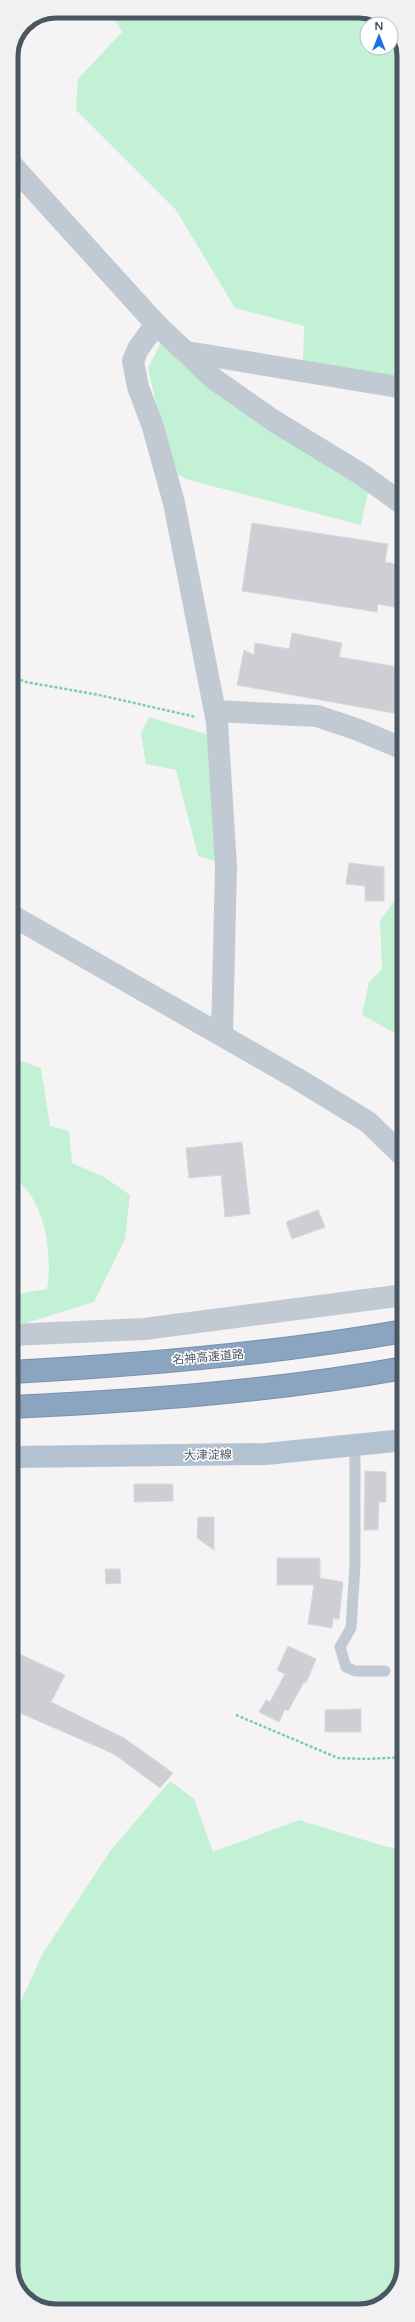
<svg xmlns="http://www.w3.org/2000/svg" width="415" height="2322" viewBox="0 0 415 2322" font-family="'Varela Round','Noto Sans JP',sans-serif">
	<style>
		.green { fill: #c3f1d5 }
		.building { fill: #cdcfd5; stroke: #d7d9de }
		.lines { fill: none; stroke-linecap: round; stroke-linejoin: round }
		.highway-casing { stroke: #7690ad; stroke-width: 24 }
		.path { stroke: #7ad0a6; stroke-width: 2.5; stroke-dasharray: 3 2; stroke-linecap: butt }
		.lane { stroke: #c1cad2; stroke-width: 11 }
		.street { stroke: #c1cad2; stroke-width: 22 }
		.primary { stroke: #b3c2d1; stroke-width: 22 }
		.highway { stroke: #8ba5c1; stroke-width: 22 }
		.labels { text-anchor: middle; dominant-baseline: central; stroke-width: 3; stroke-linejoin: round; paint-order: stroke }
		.street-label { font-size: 12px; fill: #4a5661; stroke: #fff }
		.rim { fill: none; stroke: #4a5661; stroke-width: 5 }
	</style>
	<rect width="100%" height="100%" fill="#f5f3f3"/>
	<g class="green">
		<polygon points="110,11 365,11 391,24 367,24 367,48 391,48 391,25 404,50 404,380 303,363 304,326 235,308 176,210 76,110 78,79 122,32"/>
		<polygon points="161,342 227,402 319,459 368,492 361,525 189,480 172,472 148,368"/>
		<polygon points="149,717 213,736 218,862 198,856 176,770 146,764 141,734"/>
		<polygon points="404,886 404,1038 362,1015 369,982 382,969 380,921"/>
		<path d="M 11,1057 L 41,1068 L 50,1126 L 69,1131 L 72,1163 L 104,1177 L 130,1195 L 125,1239 L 94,1302 L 23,1324 L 11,1324 L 11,1295 L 47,1289 C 53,1253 45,1196 11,1176 Z"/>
		<polygon points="170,1781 194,1799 213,1852 299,1820 384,1846 404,1850 404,2266 393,2296 365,2311 50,2311 24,2298 11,2272 11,2023 43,1953 111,1850"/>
	</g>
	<g class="building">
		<polygon points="252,523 388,544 385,562 404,566 404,609 378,604 377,612 242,591"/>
		<polygon points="292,633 342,643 339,657 404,668 404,715 237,685 244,650 254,655 255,643 289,649"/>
		<polygon points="349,863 384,867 384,901 365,901 365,886 346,884"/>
		<polygon points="242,1142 250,1214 225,1217 221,1175 189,1178 186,1148"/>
		<polygon points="318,1210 325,1227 292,1239 286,1222"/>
		<polygon points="365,1471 386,1472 386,1502 379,1502 378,1530 364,1530"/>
		<polygon points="134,1484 173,1484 173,1501 134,1502"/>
		<polygon points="198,1517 214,1517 214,1550 197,1538"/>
		<polygon points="277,1558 320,1558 320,1578 343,1582 339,1619 333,1618 332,1628 308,1624 314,1585 277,1585"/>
		<polygon points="105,1569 120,1569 121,1583 106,1584"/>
		<polygon points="288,1646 316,1659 306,1683 304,1682 288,1711 285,1709 279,1722 259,1712 266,1700 270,1702 285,1674 277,1670"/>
		<polygon points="11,1650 65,1675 51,1702 124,1738 173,1773 160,1788 114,1754 11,1709"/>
		<polygon points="361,1709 361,1732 325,1732 325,1710"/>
	</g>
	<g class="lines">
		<g class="highway-casing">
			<g id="highway">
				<path d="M 11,1372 C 143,1365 274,1354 404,1331"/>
				<path d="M 11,1407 C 142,1401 275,1391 404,1368"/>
			</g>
		</g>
		<g class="path">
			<polyline points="11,676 26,682 99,695 196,717"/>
			<polyline points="236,1715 338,1758 367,1759 404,1757"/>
		</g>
		<polyline class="lane" points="355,1445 355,1565 351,1628 340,1647 346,1667 355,1671 385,1671"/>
		<g class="street">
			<polyline points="11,164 156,324 214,379 274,421 361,474 404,505"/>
			<polyline points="156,324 138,349 133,361 138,387 153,427 174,503 217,722 226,866 222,1035"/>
			<polyline points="187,352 404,388"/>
			<polyline points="215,711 317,716 356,729 404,749"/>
			<polyline points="11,915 296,1078 368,1122 404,1157"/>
			<polyline points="11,1335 144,1329 404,1295"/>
		</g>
		<polyline class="primary" points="11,1457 266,1454 404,1440"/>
		<use href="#highway" class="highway"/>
	</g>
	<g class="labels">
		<g class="street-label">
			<text transform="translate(208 1357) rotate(-5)">名神高速道路</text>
			<text transform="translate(208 1455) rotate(-1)">大津淀線</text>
		</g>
	</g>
	<path d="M0 0H415V2322H0ZM56 18H359A38 38 0 0 1 397 56V2266A38 38 0 0 1 359 2304H56A38 38 0 0 1 18 2266V56A38 38 0 0 1 56 18Z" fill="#f1f1f2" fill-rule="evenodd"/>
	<path class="rim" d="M56 18H359A38 38 0 0 1 397 56V2266A38 38 0 0 1 359 2304H56A38 38 0 0 1 18 2266V56A38 38 0 0 1 56 18Z"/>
	<g transform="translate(379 36)"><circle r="19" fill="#ffffff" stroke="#b7bbc0"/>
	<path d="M0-3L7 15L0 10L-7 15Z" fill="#1a73e8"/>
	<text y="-6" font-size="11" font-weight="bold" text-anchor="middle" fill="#4a5661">N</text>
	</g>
</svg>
